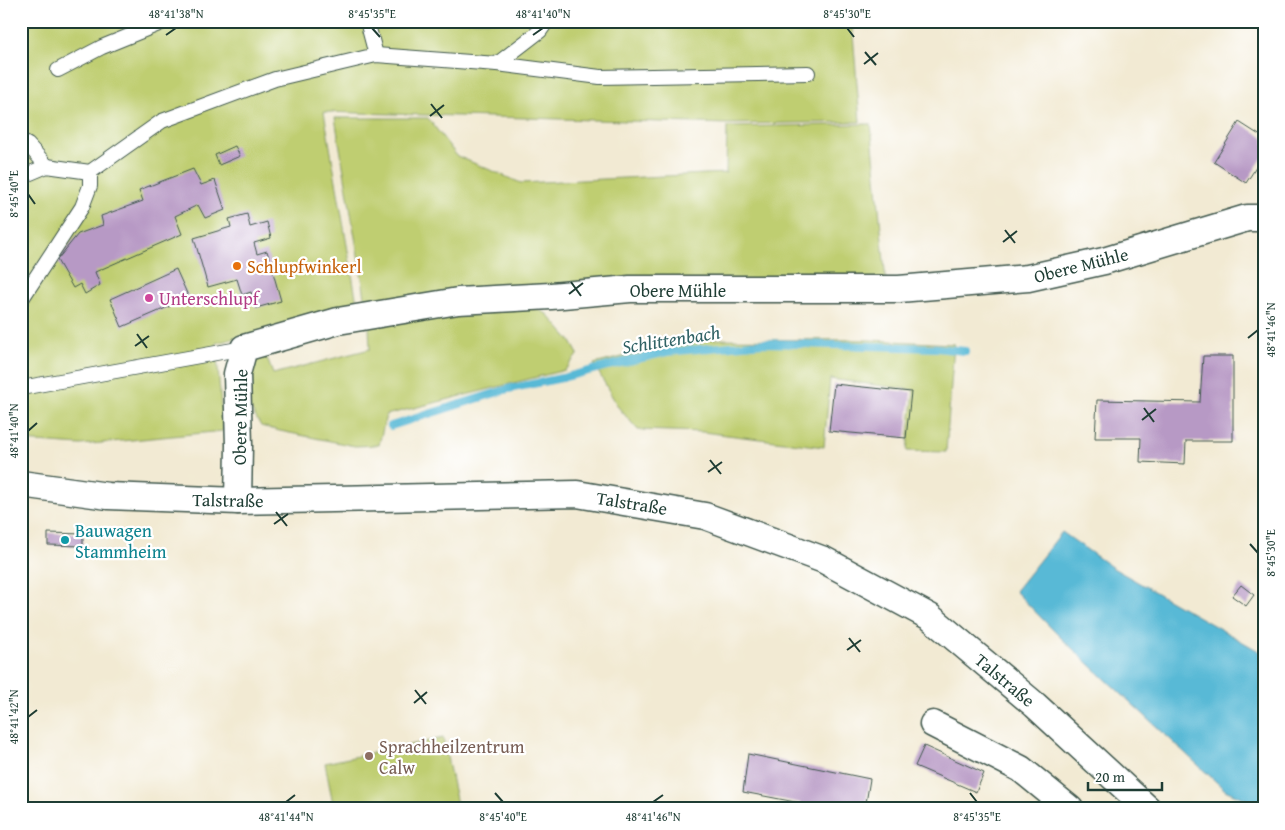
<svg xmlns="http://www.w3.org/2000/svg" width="1285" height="830" viewBox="0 0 1285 830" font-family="'Gentium Book Plus',serif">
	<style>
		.green { fill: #bfce71; stroke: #6f8652 }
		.water { fill: #58b9d6; stroke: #3c7b85 }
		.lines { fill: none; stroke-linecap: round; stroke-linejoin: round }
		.stream { stroke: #58b9d6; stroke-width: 8 }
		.building { fill: #b799c5 }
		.lane-casing { stroke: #3f574c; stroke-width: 16 }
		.street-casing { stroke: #3f574c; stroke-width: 29 }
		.lane { stroke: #fff; stroke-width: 14 }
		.street { stroke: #fff; stroke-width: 26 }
		.ticks { fill: none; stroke: #1f3d34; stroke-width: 2 }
		.food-dot { fill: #e8710a; stroke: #fff; stroke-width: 2 }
		.hotel-dot { fill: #d1479c; stroke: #fff; stroke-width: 2 }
		.culture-dot { fill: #0f9aa8; stroke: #fff; stroke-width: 2 }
		.education-dot { fill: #8d6e63; stroke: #fff; stroke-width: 2 }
		.labels { text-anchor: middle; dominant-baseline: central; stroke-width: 4.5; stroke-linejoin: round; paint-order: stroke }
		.street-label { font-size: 18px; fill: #1f3d34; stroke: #fff }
		.food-label { font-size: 18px; fill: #c56008; stroke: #fff; text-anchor: start }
		.hotel-label { font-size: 18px; fill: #b23c85; stroke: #fff; text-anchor: start }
		.culture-label { font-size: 18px; fill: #0d838f; stroke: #fff; text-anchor: start }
		.education-label { font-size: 18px; fill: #785e54; stroke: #fff; text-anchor: start }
		.water-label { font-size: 19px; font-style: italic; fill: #306265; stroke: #fff }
		.neatline { fill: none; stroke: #1f3d34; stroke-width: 2 }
		.ticks-label { font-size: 12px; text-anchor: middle; fill: #1f3d34 }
	</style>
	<rect width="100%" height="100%" fill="#fff"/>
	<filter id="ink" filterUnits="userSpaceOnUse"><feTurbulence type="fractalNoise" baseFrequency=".02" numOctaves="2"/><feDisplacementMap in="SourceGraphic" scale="10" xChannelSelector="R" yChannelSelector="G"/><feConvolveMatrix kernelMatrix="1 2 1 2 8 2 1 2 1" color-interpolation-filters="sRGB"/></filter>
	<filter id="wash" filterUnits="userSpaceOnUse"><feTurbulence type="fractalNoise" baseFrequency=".0096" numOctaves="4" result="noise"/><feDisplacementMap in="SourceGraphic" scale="20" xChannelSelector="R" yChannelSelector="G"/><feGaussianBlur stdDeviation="1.12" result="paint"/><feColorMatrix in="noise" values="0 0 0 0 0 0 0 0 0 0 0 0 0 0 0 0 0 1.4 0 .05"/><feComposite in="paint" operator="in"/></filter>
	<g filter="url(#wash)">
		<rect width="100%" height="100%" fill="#f2ead3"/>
		<g class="green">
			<polygon points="39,21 852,21 860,122 729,124 324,112 358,309 216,343 223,431 81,445 21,441 21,28"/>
			<polygon points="335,118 428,118 457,156 521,183 726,173 727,127 871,124 886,282 367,309"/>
			<polygon points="528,304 547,314 570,340 578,354 565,370 386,415 379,445 355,446 280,431 261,426 249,406 248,372 255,360 265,353 273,374 370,349 369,326"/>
			<polygon points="695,339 869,340 954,344 946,452 907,451 914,390 830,379 824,447 703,432 638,430 618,407 594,364"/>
			<polygon points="443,738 458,809 334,809 325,763"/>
		</g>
		<polygon class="water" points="1062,532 1113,568 1264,654 1264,809 1260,809 1252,802 1225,790 1060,637 1015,591"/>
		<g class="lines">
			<polyline class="stream" points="391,426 508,389 562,378 608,366 667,352 764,343 936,348 965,351"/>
		</g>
		<g id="blocks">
			<g class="building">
				<polygon points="1239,122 1264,138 1264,155 1246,183 1214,162"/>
				<polygon points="235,146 240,156 219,165 215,155"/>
				<polygon points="193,169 201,185 215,180 225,210 205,218 198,205 175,216 182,234 95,272 100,285 85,294 80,284 73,288 57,260 78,234 103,225 101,216 143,201 139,190"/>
				<polygon points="247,214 250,227 267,222 271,238 254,243 257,254 267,251 281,301 256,308 251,292 242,295 237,279 208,287 194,238 231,227 229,219"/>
				<polygon points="176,269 189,298 122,327 110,299"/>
				<polygon points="1203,356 1233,356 1233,441 1186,441 1185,464 1140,462 1141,438 1095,438 1097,400 1200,402"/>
				<polygon points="834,384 911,392 906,438 829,431"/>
				<polygon points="48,533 83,534 83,546 48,545"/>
				<polygon points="1241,585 1254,595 1246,606 1232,596"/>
				<polygon points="924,746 984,773 976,792 915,766"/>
				<polygon points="748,754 870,779 865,809 832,809 743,792"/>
			</g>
		</g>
	</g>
	<g filter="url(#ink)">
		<use href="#blocks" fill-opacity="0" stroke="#3f574c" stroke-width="1"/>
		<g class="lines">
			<g class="lane-casing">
				<g id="lane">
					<polyline points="367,21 376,55"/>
					<polyline points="497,64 540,31 547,21"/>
					<polyline points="58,70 102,47 166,21"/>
					<polyline points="21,141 28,145 47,166"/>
					<polyline points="21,177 47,166 90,172 162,121 275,79 376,55 497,64 600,77 808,73"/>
					<polyline points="21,300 82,207 90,186 90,172"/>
					<polyline points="21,388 244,348"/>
				</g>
			</g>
			<g class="street-casing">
				<g id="street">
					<polyline points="21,484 108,496 238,501 577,494 705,516 824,560 930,617 1035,705 1148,809"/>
					<polyline points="238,501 239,445 237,374 244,348 338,321 458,301 551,296 630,289 899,289 1028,278 1104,261 1247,218 1264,218"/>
					<polyline points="933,724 1021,769 1070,809"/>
				</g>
			</g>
			<use href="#lane" class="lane"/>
			<use href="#street" class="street"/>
		</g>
	</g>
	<path class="ticks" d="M 372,28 L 380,37M 847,28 L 854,37M 166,35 L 176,28M 533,35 L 543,28M 865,52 L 876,65M 864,64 L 878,53M 431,104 L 442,118M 430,116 L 444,105M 28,194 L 35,204M 1005,230 L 1015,243M 1003,242 L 1017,231M 571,282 L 581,296M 569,294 L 583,283M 137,334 L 147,348M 1248,338 L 1258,330M 135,346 L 149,336M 1144,408 L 1154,422M 1142,420 L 1156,409M 28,431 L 37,423M 710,460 L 721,474M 708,472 L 722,462M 276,512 L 287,526M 274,524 L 288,514M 1250,544 L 1258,553M 849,638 L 860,652M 847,650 L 861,640M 415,690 L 426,704M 414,703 L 427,692M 28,717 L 37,710M 495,793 L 503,802M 970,793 L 977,802M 286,802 L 295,795M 653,802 L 663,795"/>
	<circle class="food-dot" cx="237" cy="266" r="5"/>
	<circle class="hotel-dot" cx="149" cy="298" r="5"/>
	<circle class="culture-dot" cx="65" cy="540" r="5"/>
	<circle class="education-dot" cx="369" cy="756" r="5"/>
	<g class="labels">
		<g class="street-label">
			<text transform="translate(1081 265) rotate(-14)">Obere Mühle</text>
			<text x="678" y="290">Obere Mühle</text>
			<text transform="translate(240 417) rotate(-89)">Obere Mühle</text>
			<text transform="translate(228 500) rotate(1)">Talstraße</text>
			<text transform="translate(632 503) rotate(9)">Talstraße</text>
			<text transform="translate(1005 680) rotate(40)">Talstraße</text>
		</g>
		<g class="food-label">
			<text x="247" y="266">Schlupfwinkerl</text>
		</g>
		<g class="hotel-label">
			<text x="159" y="298">Unterschlupf</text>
		</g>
		<g class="culture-label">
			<text x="75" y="530">Bauwagen<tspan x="75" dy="21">Stammheim</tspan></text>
		</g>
		<g class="education-label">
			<text x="379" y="746">Sprachheilzentrum<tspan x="379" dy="21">Calw</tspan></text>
		</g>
		<g class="water-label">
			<text transform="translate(671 339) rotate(-9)">Schlittenbach</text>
		</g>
	</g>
	<rect width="1285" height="830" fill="none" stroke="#fff" stroke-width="55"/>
	<path d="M1088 782v8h74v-8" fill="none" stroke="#1f3d34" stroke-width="2.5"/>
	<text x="1095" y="782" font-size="15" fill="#1f3d34" stroke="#ffffff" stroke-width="4" paint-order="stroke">20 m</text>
	<rect x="28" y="28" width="1230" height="774" class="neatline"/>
	<g class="ticks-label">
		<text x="176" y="18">48°41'38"N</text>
		<text x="372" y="18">8°45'35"E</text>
		<text x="543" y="18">48°41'40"N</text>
		<text x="847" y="18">8°45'30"E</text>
		<text transform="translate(14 194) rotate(-90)" y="4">8°45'40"E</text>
		<text transform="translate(1271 330) rotate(-90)" y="4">48°41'46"N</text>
		<text transform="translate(14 431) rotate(-90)" y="4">48°41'40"N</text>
		<text transform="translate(1271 553) rotate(-90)" y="4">8°45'30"E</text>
		<text transform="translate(14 717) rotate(-90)" y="4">48°41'42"N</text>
		<text x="286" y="821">48°41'44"N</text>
		<text x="503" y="821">8°45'40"E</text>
		<text x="653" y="821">48°41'46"N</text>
		<text x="977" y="821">8°45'35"E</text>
	</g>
</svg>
